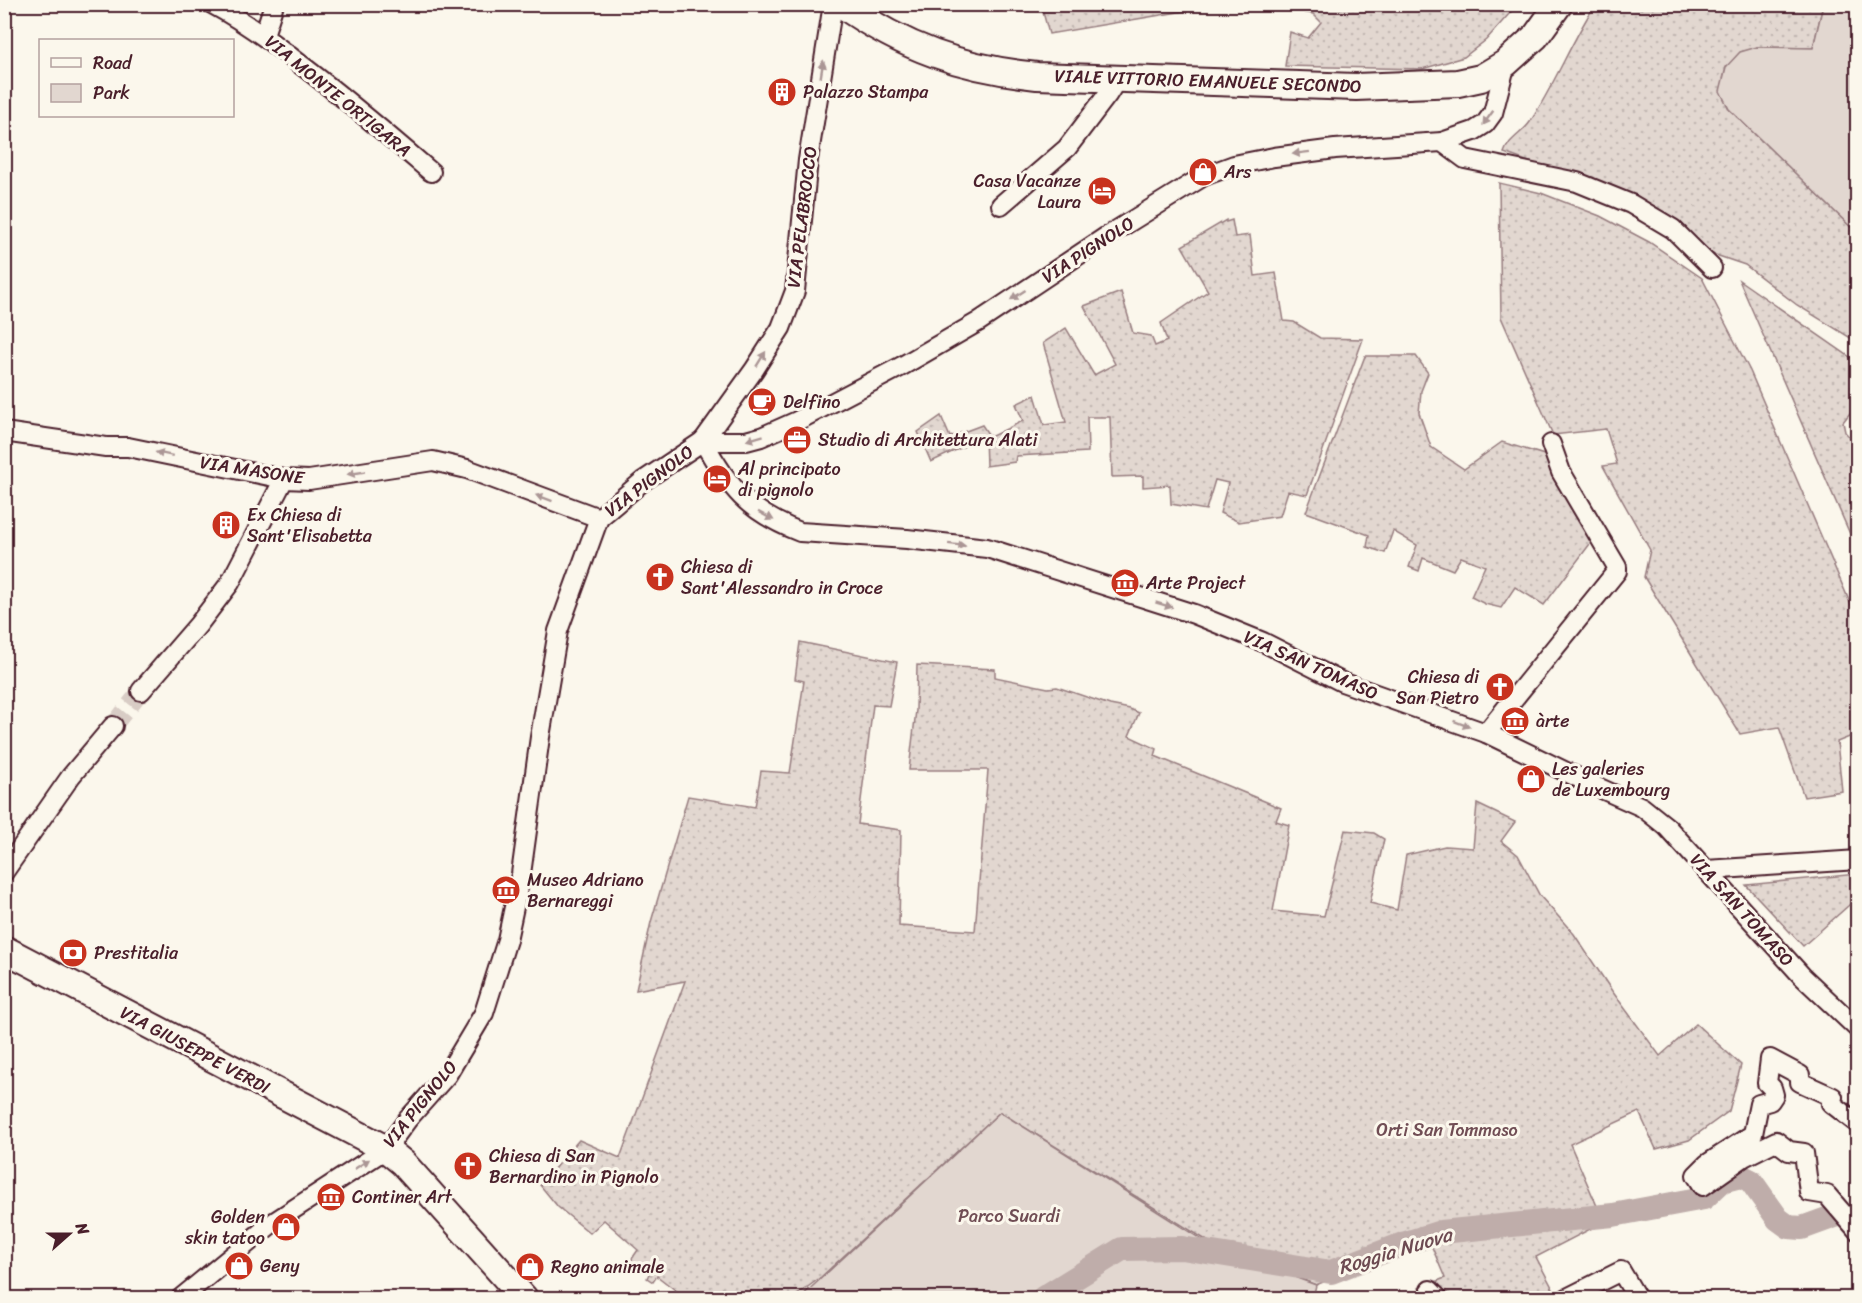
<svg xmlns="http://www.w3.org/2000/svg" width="1862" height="1303" viewBox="0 0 1862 1303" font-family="Sriracha,sans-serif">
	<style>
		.grass { fill: url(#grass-dots); stroke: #967b7e; stroke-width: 1.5 }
		.park { fill: #e2d7d0; stroke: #967b7e; stroke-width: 1.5 }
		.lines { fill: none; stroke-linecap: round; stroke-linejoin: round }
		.canal { stroke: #bfadaa; stroke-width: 24 }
		.street-tunnel { stroke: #d8ccc5; stroke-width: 18; stroke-dasharray: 18 9; stroke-linecap: butt }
		.street-casing { stroke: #4a1f2b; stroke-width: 22 }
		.secondary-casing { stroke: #4a1f2b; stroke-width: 30 }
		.street { stroke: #fbf7ec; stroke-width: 18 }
		.secondary { stroke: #fbf7ec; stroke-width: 26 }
		.oneway { fill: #ab9695 }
		.labels { text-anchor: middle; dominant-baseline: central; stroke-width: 6; stroke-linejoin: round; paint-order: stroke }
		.street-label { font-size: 18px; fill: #4a1f2b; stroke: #fbf7ec }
		.poi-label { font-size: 18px; fill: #4a1f2b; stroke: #fbf7ec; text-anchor: start }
		.park-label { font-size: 18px; fill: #704d54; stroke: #fbf7ec }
		.water-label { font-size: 20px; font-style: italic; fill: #6d4a51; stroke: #fbf7ec }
	</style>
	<defs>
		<pattern id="grass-dots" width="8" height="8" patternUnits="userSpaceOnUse" patternTransform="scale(1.5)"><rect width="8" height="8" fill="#e2d7d0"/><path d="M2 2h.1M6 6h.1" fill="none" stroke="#c3b8b3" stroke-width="1.8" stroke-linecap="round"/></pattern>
	</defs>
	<rect width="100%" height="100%" fill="#fbf7ec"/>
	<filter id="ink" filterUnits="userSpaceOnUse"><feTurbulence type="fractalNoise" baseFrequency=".0167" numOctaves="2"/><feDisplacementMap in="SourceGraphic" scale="12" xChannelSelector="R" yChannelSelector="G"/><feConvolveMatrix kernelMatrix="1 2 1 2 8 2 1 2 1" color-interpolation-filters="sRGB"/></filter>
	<g filter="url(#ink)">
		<g class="grass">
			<polygon points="1041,5 1041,4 1203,5 1202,8 1049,34"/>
			<polygon points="1291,5 1291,4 1517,5 1486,40 1464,57 1422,69 1285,66 1290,32 1308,38 1321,22 1313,14 1291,10"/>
			<path d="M 1595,5 L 1823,5 L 1813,48 L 1757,47 L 1729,109 L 1857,233 L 1857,342 L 1797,305 L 1745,265 L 1701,250 L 1572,177 L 1504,153 C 1509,138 1522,134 1530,122 C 1555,84 1571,42 1595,5 Z"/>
			<polygon points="1499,183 1541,193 1600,216 1649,242 1702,278 1750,371 1857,619 1857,734 1837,742 1842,791 1804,797 1779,727 1740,734 1644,577 1650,550 1603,466 1617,464 1606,429 1553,435 1501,317"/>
			<polygon points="1226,220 1226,222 1232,220 1235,237 1250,235 1255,276 1276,273 1284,321 1294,322 1320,338 1363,339 1307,495 1288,491 1280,516 1239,522 1220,513 1228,483 1215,480 1206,510 1171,504 1170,485 1143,487 1143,476 1112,477 1110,417 1087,417 1088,452 1016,456 1015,462 986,466 985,436 969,437 967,445 931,462 918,432 941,416 950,437 982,425 990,437 1023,421 1016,404 1035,395 1044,425 1066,422 1043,343 1066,328 1094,375 1115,364 1084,306 1121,292 1133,333 1151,336 1155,346 1167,341 1161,323 1208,291 1182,246"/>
			<polygon points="1739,280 1857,362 1857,404 1843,422 1845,432 1857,445 1857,550"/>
			<polygon points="1365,356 1416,356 1428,373 1421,391 1419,413 1431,447 1464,469 1502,442 1554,458 1596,536 1544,605 1515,587 1501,608 1485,604 1471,597 1485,566 1461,557 1453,570 1423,558 1419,571 1409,567 1417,545 1393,531 1385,553 1367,547 1369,535 1306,512"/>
			<polygon points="800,642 897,662 889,706 873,705 858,824 901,830 899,926 975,931 988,770 909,770 916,710 917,665 995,669 995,677 1048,688 1057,687 1110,705 1130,709 1139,713 1129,736 1157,749 1155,756 1281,808 1276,821 1289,825 1273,911 1324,916 1345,830 1374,833 1384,839 1370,903 1397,910 1406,855 1445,846 1473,848 1477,804 1515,822 1501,841 1518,855 1540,896 1574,934 1612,991 1660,1056 1696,1024 1741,1065 1729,1111 1689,1140 1656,1149 1639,1112 1570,1144 1604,1222 1536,1257 1554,1291 1550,1298 1427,1298 1419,1288 1445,1278 1429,1240 1316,1285 1214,1245 1000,1112 821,1277 793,1298 675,1298 679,1293 657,1276 653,1282 647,1278 650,1272 631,1260 638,1250 604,1220 590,1233 558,1207 540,1185 579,1140 620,1158 685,981 636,990 651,922 688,796 755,807 761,771 790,773 804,681 795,679"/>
			<polygon points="1857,874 1857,898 1803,946 1746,885"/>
		</g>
		<g class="park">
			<polygon points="1823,5 1857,5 1857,233 1729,109 1720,91 1726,67 1740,52 1757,47 1813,48"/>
			<polygon points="1000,1112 1215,1248 1316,1285 1313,1298 800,1298"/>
		</g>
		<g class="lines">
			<polyline class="canal" points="1043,1298 1122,1249 1182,1248 1331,1272 1403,1244 1441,1232 1613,1215 1704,1198 1722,1181 1741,1176 1751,1181 1778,1219 1789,1227 1802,1228 1835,1216"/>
			<polyline class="street-tunnel" points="113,726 141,691"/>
			<g class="street-casing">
				<g id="street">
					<path d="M 212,4 C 244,21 272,42 300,64 C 345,98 388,135 431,172"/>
					<polyline points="264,35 274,4"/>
					<polyline points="1442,142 1465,159 1577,182 1631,204 1673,229 1712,268"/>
					<polyline points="1001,205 1067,148 1108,94 1118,78"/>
					<polyline points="4,432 106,447 128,447 284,479 309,480 433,461 467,469 599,518"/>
					<path d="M 703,441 C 729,488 748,512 800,532 L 907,539 L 987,548 L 1194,614 L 1263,642 L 1342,682 L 1486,733 L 1595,786 L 1642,807 L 1667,827 L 1802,976 L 1858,1029"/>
					<polyline points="703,441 754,370 781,328 795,291 808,160 833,4"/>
					<polyline points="141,691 198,625 230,583 284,479"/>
					<polyline points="1486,733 1617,571 1617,567 1561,472 1551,444"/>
					<polyline points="1706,870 1858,860"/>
					<polyline points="4,872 71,776 113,726"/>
					<polyline points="1858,1124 1831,1103 1833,1097 1800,1082 1800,1075 1770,1059 1767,1083 1772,1088 1774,1095 1770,1101 1759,1104 1753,1134 1707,1164 1696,1175 1703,1186 1744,1157 1776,1141 1789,1151 1804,1153 1809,1192 1827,1195 1858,1231"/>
					<polyline points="1430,1290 1438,1298"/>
					<polyline points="181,1298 271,1224 386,1149 408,1119 447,1075 484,1013 507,940 521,874 540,737 558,631 599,518 643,481 703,441 746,441 761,437 797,421 902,366 978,322 1107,236 1204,176 1234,165 1274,157 1335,149 1442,142 1474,131 1485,124 1493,113 1506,63"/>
					<polyline points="1567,1298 1621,1271 1637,1298"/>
				</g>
			</g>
			<g class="secondary-casing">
				<g id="secondary">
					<path d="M 841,4 C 904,48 961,68 1037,76 L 1356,87 L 1458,83 L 1481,78 L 1506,63 L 1536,36 L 1559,4"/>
					<polyline points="4,949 386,1149 403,1163 524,1298"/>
				</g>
			</g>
			<use href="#street" class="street"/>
			<use href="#secondary" class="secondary"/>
		</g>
		<defs><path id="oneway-solid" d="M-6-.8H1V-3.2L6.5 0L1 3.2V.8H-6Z" transform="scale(1.5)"/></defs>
		<g class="oneway">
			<use href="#oneway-solid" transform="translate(822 69) rotate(-81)"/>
			<use href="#oneway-solid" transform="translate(1488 118) rotate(126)"/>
			<use href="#oneway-solid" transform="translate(1301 153) rotate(173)"/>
			<use href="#oneway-solid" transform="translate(1018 295) rotate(147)"/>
			<use href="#oneway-solid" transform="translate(761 359) rotate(-58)"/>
			<use href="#oneway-solid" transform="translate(755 438) rotate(163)"/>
			<use href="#oneway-solid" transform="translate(164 454) rotate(-168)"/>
			<use href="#oneway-solid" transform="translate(356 473) rotate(171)"/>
			<use href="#oneway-solid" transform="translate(544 498) rotate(-160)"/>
			<use href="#oneway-solid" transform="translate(766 516) rotate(28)"/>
			<use href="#oneway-solid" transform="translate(957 545) rotate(7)"/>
			<use href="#oneway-solid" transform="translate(1164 605) rotate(17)"/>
			<use href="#oneway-solid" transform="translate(1462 724) rotate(20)"/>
			<use href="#oneway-solid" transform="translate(362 1164) rotate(-33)"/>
		</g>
	</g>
	<defs>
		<g id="building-disc" transform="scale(1.5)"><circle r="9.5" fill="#c8321e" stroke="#fbf7ec"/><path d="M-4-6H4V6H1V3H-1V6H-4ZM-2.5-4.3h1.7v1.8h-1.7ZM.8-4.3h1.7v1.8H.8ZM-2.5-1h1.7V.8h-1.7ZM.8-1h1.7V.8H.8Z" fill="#fff"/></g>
		<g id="shop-disc" transform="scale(1.5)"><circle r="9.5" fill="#c8321e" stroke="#fbf7ec"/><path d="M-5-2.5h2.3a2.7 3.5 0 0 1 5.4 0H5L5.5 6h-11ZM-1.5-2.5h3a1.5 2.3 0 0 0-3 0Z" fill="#fff"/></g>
		<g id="hotel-disc" transform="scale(1.5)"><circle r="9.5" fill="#c8321e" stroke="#fbf7ec"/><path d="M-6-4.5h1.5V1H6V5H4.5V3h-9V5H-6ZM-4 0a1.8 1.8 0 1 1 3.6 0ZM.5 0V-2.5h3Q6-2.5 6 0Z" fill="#fff"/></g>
		<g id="cafe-disc" transform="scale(1.5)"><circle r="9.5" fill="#c8321e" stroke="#fbf7ec"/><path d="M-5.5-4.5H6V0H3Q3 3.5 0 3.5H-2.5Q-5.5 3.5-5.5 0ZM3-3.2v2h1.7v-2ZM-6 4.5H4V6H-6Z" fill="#fff"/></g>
		<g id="office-disc" transform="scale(1.5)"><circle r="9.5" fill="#c8321e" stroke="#fbf7ec"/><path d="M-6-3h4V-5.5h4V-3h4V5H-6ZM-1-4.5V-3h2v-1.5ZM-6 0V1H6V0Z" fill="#fff"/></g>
		<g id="church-disc" transform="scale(1.5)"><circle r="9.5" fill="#c8321e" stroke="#fbf7ec"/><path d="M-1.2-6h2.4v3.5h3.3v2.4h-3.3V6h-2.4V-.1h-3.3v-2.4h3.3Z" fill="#fff"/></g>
		<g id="museum-disc" transform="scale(1.5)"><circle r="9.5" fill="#c8321e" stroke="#fbf7ec"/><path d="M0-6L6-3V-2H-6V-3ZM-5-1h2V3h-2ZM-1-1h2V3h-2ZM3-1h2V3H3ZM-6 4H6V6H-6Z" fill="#fff"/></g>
		<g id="bank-disc" transform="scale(1.5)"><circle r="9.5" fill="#c8321e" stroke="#fbf7ec"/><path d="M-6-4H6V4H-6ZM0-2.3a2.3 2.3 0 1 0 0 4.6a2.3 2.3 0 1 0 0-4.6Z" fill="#fff"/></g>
	</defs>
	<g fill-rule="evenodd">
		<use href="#building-disc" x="782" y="92"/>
		<use href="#shop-disc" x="1203" y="172"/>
		<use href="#hotel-disc" x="1102" y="191"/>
		<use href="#cafe-disc" x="762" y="402"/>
		<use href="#office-disc" x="797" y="440"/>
		<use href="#hotel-disc" x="717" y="479"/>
		<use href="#building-disc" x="226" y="525"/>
		<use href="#church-disc" x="660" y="577"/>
		<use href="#museum-disc" x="1125" y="583"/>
		<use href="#church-disc" x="1500" y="687"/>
		<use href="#museum-disc" x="1515" y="721"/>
		<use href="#shop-disc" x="1531" y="779"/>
		<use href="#museum-disc" x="506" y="890"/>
		<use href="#bank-disc" x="73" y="953"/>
		<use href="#church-disc" x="468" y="1166"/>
		<use href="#museum-disc" x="331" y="1197"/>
		<use href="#shop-disc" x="286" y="1227"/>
		<use href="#shop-disc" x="239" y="1266"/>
		<use href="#shop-disc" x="530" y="1267"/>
	</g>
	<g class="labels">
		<g class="street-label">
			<text transform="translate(1208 81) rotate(2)">VIALE VITTORIO EMANUELE SECONDO</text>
			<text transform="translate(338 96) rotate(39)">VIA MONTE ORTIGARA</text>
			<text transform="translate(802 217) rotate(-83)">VIA PELABROCCO</text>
			<text transform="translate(1088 250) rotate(-33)">VIA PIGNOLO</text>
			<text transform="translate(252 470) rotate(9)">VIA MASONE</text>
			<text transform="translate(649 481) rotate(-37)">VIA PIGNOLO</text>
			<text transform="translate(1311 665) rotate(24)">VIA SAN TOMASO</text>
			<text transform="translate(1742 910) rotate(48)">VIA SAN TOMASO</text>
			<text transform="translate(195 1050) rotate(28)">VIA GIUSEPPE VERDI</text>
			<text transform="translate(420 1104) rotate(-51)">VIA PIGNOLO</text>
		</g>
		<g class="poi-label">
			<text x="803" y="92">Palazzo Stampa</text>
			<text x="1224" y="172">Ars</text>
			<text x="1081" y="181" text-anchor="end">Casa Vacanze<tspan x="1081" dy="21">Laura</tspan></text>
			<text x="783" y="402">Delfino</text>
			<text x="818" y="440">Studio di Architettura Alati</text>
			<text x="738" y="469">Al principato<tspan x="738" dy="21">di pignolo</tspan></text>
			<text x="247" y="515">Ex Chiesa di<tspan x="247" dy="21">Sant'Elisabetta</tspan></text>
			<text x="681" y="567">Chiesa di<tspan x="681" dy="21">Sant'Alessandro in Croce</tspan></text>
			<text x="1146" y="583">Arte Project</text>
			<text x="1479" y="677" text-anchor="end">Chiesa di<tspan x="1479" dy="21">San Pietro</tspan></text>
			<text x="1536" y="721">àrte</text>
			<text x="1552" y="769">Les galeries<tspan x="1552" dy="21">de Luxembourg</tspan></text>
			<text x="527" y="880">Museo Adriano<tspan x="527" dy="21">Bernareggi</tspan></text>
			<text x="94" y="953">Prestitalia</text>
			<text x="489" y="1156">Chiesa di San<tspan x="489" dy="21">Bernardino in Pignolo</tspan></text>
			<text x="352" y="1197">Continer Art</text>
			<text x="265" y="1217" text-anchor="end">Golden<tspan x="265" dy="21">skin tatoo</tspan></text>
			<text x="260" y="1266">Geny</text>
			<text x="551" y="1267">Regno animale</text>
		</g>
		<g class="park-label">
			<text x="1447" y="1130">Orti San Tommaso</text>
			<text x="1009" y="1216">Parco Suardi</text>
		</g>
		<g class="water-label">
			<text transform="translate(1395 1251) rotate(-17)">Roggia Nuova</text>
		</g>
	</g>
	<rect width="1862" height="1303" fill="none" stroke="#fbf7ec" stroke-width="24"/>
	<rect x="12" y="12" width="1838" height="1279" fill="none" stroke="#4a1f2b" stroke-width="2" filter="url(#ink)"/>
	<rect x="39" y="39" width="195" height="78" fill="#fbf7ec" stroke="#b4a19f" stroke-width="1.5"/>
	<rect x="51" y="58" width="30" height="9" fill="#fbf7ec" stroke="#b4a19f" stroke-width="1.5"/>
	<text x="93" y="69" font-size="18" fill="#4a1f2b">Road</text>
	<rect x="51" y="84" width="30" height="18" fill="#e2d7d0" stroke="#b4a19f" stroke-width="1.5"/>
	<text x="93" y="99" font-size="18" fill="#4a1f2b">Park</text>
	<g transform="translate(69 1234) rotate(69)" stroke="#fbf7ec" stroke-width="4.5" paint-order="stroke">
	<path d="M0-4.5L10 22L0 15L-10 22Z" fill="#4a1f2b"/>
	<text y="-9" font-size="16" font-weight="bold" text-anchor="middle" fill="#4a1f2b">N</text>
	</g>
</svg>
